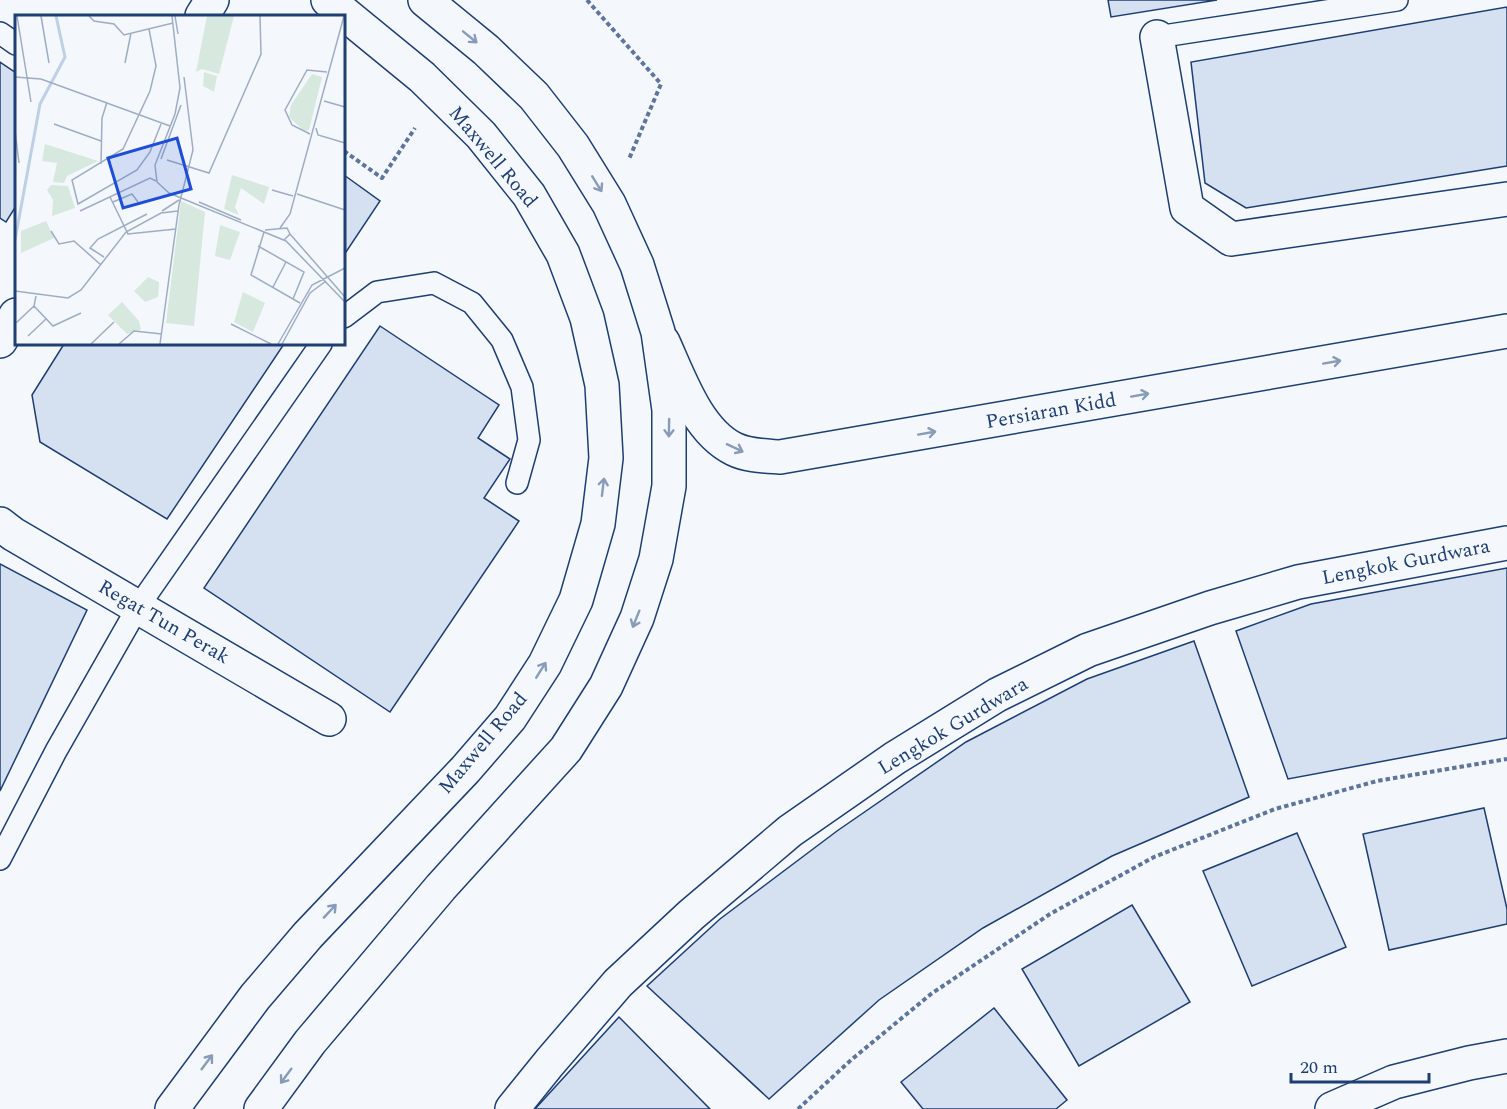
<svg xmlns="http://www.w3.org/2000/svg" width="1507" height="1109" viewBox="0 0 1507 1109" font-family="Spectral,serif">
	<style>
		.building { fill: #d5e0f0; stroke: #1d3f73; stroke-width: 1.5 }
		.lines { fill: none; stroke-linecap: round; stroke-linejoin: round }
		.lane-casing { stroke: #1d3f73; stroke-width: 24 }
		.street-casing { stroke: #1d3f73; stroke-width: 36 }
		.secondary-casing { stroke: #1d3f73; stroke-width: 36 }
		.primary-casing { stroke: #1d3f73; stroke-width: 36 }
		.path { stroke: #5e769c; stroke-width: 4; stroke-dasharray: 4.5 3; stroke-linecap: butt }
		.lane { stroke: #f4f7fb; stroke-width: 21 }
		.street { stroke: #f4f7fb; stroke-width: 33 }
		.secondary { stroke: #f4f7fb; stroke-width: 33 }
		.primary { stroke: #f4f7fb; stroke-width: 33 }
		.oneway { stroke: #889bb7 }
		.labels { text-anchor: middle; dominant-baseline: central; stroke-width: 4.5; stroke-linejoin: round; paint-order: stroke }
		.street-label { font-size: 20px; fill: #1d3f73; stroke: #f4f7fb }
		.inset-river { fill: none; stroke: #bed0e5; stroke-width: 3 }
		.inset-road { fill: none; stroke: #9eadc5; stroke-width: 1.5 }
		.view { fill: #1d4ed8; fill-opacity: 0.15; stroke: #1d4ed8; stroke-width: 3 }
		.inset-edge { fill: none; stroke: #1d3f73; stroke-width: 3 }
	</style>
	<rect width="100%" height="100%" fill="#f4f7fb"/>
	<g class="building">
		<polygon points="1108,0 1217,0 1111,17"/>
		<polygon points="1507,7 1507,166 1246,208 1205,183 1191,62"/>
		<polygon points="0,62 16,73 16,206 6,222 0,218"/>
		<polygon points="344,175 380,201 344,255"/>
		<polygon points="380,326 499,405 478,438 510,459 484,498 519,521 390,712 204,588"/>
		<polygon points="64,344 284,344 167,519 40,442 32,395"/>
		<polygon points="0,564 87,610 0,791"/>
		<polygon points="1507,568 1507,738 1288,779 1236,631 1311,604"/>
		<polygon points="1194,641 1249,797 1112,856 983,928 879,1000 769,1099 647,986 720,919 837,831 966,742 1087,679"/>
		<polygon points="1484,808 1507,909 1507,924 1389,950 1363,834"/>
		<polygon points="1297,833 1346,947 1252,986 1203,871"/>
		<polygon points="1132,905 1190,1002 1079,1066 1022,969"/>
		<polygon points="994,1008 1067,1100 1056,1109 923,1109 901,1082"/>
		<polygon points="619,1017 710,1109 535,1109"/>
	</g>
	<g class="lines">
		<g class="lane-casing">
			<g id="lane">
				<polyline points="0,33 16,44"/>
				<polyline points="1157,37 1397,0"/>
				<polyline points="344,317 377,292 434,283 472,303 502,340 522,387 529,440 517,483"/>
				<polyline points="0,859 56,751 138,607 321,344"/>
			</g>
		</g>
		<g class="street-casing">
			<g id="street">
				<polyline points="1157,37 1187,208 1231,239 1507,199"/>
				<path d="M 663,342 C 679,377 697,431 734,449 C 748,456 765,456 780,457 L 1507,331"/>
				<polyline points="0,524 13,534 329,719"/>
				<polyline points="512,1109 550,1062 618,983 691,915 790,831 895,758 997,695 1088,650 1210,608 1298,582 1507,543"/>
				<polyline points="1332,1109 1394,1082 1469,1063 1507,1056"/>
			</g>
		</g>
		<g class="secondary-casing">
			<g id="secondary">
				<polyline points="202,16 212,0"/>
				<polyline points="0,341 16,315"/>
			</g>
		</g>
		<g class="primary-casing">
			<g id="primary">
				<polyline points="172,1109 255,997 308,935 465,770 510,718 545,664 576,600 598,524 606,458 602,385 587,318 563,254 529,195 481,135 422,77 328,0"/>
				<polyline points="261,1109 310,1042 441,887 566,749 606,686 637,618 656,559 669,486 669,410 658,332 637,265 609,204 573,146 534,96 486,50 425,0"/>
			</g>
		</g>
		<g class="path">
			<polyline points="587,0 661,84 629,159"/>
			<polyline points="344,151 382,178 415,128"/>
			<polyline points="798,1109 851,1060 931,994 1050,914 1154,857 1275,809 1377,781 1507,759"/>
		</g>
		<use href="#lane" class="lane"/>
		<use href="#street" class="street"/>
		<use href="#secondary" class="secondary"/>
		<use href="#primary" class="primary"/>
	</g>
	<defs><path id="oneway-shaft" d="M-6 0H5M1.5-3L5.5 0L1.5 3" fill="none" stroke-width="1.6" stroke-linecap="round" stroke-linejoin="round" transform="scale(1.5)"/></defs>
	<g class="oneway">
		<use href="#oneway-shaft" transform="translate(470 37) rotate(39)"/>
		<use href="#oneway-shaft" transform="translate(597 184) rotate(58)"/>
		<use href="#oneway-shaft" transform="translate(1332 362) rotate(-10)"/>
		<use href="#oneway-shaft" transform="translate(1140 395) rotate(-10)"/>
		<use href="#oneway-shaft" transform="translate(669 428) rotate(91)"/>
		<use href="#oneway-shaft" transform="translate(927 433) rotate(-10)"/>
		<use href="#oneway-shaft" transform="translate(735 448) rotate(25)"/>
		<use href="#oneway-shaft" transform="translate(603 487) rotate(-83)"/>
		<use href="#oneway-shaft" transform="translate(636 619) rotate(112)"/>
		<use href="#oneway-shaft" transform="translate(541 670) rotate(-58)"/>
		<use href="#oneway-shaft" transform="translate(330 911) rotate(-47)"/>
		<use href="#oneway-shaft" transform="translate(207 1062) rotate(-53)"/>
		<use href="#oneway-shaft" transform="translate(286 1076) rotate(126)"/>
	</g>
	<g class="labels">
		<g class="street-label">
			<text transform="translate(493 157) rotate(50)">Maxwell Road</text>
			<text transform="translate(1051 411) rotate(-10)">Persiaran Kidd</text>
			<text transform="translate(1406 562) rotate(-11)">Lengkok Gurdwara</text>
			<text transform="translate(164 622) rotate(30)">Regat Tun Perak</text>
			<text transform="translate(953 726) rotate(-31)">Lengkok Gurdwara</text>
			<text transform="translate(483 743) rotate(-50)">Maxwell Road</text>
		</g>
	</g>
	<g transform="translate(15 15)">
		<rect width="330" height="330" fill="#f4f7fb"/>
		<path d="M 192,1 L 219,1 L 204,59 L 187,54 L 181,57 ZM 189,57 L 202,61 L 199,77 L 188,71 ZM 297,59 L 307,62 L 294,115 L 289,116 L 274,102 L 276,90 ZM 30,129 L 83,146 L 52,161 L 49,168 L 38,167 L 42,148 L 27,146 ZM 217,160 L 254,172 L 249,189 L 226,173 L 220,192 L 224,200 L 209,194 ZM 36,170 L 53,171 L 60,193 L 37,201 L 38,185 L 32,175 ZM 166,186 L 190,197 L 179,311 L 151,308 ZM 31,206 L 39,223 L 6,238 L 6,216 ZM 205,210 L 225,217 L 215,245 L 200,241 ZM 133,262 L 144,267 L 143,282 L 130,287 L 119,276 ZM 228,277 L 250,288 L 238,317 L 219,307 ZM 107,287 L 124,306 L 126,315 L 112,319 L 93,300 Z" fill="#d7e8df"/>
		<path class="inset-river" d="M 0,225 L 25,89 L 50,42 L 41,1"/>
		<path class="inset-road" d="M 2,1 L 16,87M 26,1 L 34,48M 74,1 L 79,6 L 99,9 L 109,20 L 158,8M 157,1 L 165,73 L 160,99 L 140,150 L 142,167 L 154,178 L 271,226 L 330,287M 160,1 L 163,19M 134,14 L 141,51 L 135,76 L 108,134 L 57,165 L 63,189 L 122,155 L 135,137 L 146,109M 110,48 L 116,18M 0,62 L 26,64 L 155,111M 309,86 L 330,92M 39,109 L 86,126M 301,113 L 303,120 L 330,128M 0,116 L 4,148M 295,119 L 277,110 L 270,95 L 292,55 L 312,57M 146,144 L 166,90M 152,145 L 194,158 L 246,39 L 245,1M 86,149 L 87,103 L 92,87M 257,175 L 278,181M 282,179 L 330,195M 95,182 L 113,219 L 161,214M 98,187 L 117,179 L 123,187M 184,187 L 226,205M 65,196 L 135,163 L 141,166M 147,196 L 164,185M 265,213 L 275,199 L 329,1M 250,215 L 272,213 L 275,219 L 269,225M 36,216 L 44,229 L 59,226 L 86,250M 249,217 L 236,260 L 285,288M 275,219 L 330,282M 243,231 L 289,257 L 278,284M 89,242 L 75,233 L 83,224 L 132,199M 258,272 L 271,247M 0,276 L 53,283 L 66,275 L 111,217 L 146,198 L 163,196M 21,281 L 19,291 L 38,311 L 66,298M 1,308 L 19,291M 216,309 L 256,329M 13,321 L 31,304M 76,329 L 99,307M 104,329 L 119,316 L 147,319M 145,329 L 164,190 L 178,135 L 169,62M 263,329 L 297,270 L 330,253M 267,329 L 295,278 L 311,266"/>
		<path class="view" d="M 162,123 L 176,174 L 108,193 L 93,143 Z"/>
		<rect width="330" height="330" class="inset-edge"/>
	</g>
	<path d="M1291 1073v9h138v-9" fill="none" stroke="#1d3f73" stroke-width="3"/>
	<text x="1300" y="1073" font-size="18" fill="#1d3f73" stroke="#f4f7fb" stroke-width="4.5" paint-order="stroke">20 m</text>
</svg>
